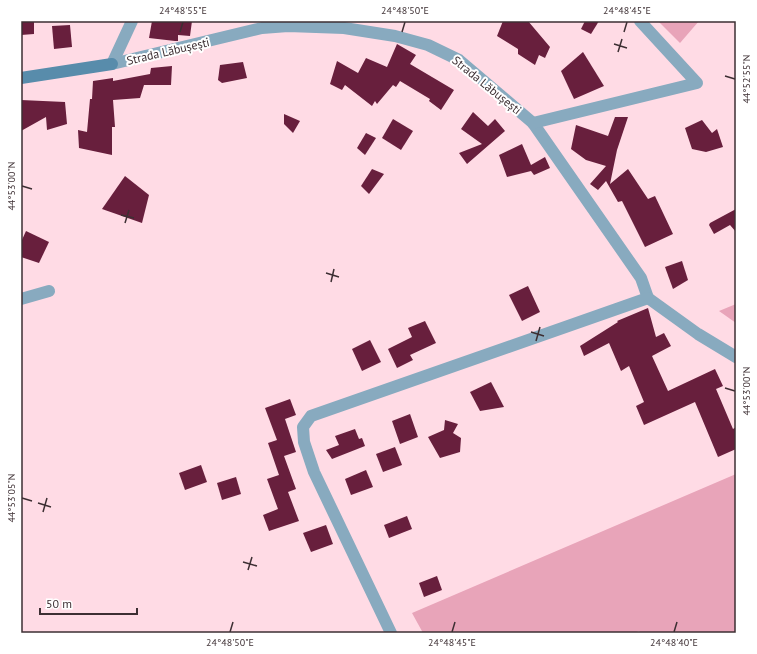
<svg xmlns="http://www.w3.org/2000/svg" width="757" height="654" viewBox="0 0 757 654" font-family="'PT Sans',sans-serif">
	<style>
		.green { fill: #e8a4b9 }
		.building { fill: #681f3d }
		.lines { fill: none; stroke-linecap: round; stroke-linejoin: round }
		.street { stroke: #88aabf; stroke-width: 12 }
		.secondary { stroke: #588cab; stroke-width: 12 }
		.ticks { fill: none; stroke: #3d2f33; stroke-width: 1.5 }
		.labels { text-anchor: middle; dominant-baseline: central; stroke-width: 4; stroke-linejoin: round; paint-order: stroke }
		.street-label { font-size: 12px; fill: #3d2f33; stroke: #fff }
		.neatline { fill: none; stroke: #3d2f33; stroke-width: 1.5 }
		.ticks-label { font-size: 10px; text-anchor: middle; fill: #3d2f33 }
	</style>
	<rect width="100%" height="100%" fill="#ffdbe5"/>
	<g class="green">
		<polygon points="658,21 699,21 680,43"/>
		<polygon points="736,304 736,323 719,311"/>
		<polygon points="736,474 736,633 641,633 639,631 634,633 423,633 412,613"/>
	</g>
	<g class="building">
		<polygon points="21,21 34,21 34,34 21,35"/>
		<polygon points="152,21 192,21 190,36 178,35 178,41 175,41 149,38"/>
		<polygon points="503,21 528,21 550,47 545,58 539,55 535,65 518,54 518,49 497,36"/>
		<polygon points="585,21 599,21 591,34 581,29"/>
		<polygon points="70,25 72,47 54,49 52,26"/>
		<polygon points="397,44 416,55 410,64 454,90 441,110 429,101 430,99 400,81 396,87 393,85 377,104 375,101 372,106 345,85 342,90 330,84 337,61 358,73 366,58 387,67"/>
		<polygon points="583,52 604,86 574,99 561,71"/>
		<polygon points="243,62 247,78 222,83 218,80 220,65"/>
		<polygon points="172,66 171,85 144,85 140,98 113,100 115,127 112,127 112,155 79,148 78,130 87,132 90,99 92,99 93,81 113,78 113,81 150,74 151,68"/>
		<polygon points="21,100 65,102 67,124 47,130 46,117 21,131"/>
		<polygon points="473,112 488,126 495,119 505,131 467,164 459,153 482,144 461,129"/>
		<polygon points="284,114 300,121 293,133 284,124"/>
		<polygon points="615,117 628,117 617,150 610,184 628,169 648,199 655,196 673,234 645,247 622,201 618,202 606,181 598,190 590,184 606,166 586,160 571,149 576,125 608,136"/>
		<polygon points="393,119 413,131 401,150 382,138"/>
		<polygon points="702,120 712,133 717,129 723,147 706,152 692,149 685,128"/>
		<polygon points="366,133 376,138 365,155 357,148"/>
		<polygon points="522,144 531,165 545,157 550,168 534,175 531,171 507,177 499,155"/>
		<polygon points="372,169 384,174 369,194 361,186"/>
		<polygon points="125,176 149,195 142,223 102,209"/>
		<polygon points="736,209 736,232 730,225 714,234 709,225 710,223"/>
		<polygon points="26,231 49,242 39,263 21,257 21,242"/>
		<polygon points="682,261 688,280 673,289 665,267"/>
		<polygon points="528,286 540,312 522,321 509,295"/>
		<polygon points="648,308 656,337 664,333 671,346 652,356 668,391 715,369 723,386 716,389 733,429 736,427 736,449 718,457 695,402 644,425 636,406 644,402 629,366 621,371 609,343 584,356 580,346 618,322 617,321"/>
		<polygon points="425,321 436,343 410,355 413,360 397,368 388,349 412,337 408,328"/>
		<polygon points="370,340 381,362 362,371 352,349"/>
		<polygon points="491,382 504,407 480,411 470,392"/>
		<polygon points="290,399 296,415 285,419 296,452 284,456 296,489 288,492 299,521 269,531 263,515 278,509 267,479 279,475 268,443 277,440 265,408"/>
		<polygon points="410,414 418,437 400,444 392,421"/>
		<polygon points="445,420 458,424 453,433 461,438 460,452 440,458 428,437 444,430"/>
		<polygon points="355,429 359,439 362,438 365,446 332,459 326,450 339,445 335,436"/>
		<polygon points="395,447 402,465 383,472 376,454"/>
		<polygon points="201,465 207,482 185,490 179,473"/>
		<polygon points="366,470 373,487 351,495 345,479"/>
		<polygon points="236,477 241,494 222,500 217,483"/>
		<polygon points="407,516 412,529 389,538 384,525"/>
		<polygon points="326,525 333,544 311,552 303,533"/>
		<polygon points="437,576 442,590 424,597 419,583"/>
	</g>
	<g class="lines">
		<g class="street">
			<polyline points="112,64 262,28 288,26 344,28 395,36 428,45 459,60 533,123 641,278 648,298"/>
			<polyline points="112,64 132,21"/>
			<polyline points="533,123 697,83 640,21"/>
			<polyline points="648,298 698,334 736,357"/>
			<polyline points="21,299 49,291"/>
			<polyline points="391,633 314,472 304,442 303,427 311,416 648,298"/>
		</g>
		<polyline class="secondary" points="21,78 112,64"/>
	</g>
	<path class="ticks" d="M 180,32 L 183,22M 402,32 L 405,22M 624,32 L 627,22M 614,44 L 627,48M 618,52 L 622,39M 725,76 L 735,79M 22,186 L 32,189M 121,215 L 134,218M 125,223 L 129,210M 326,273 L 339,277M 331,282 L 334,269M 531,332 L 544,336M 536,341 L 540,327M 725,388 L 735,391M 22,498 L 32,501M 38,503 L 51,507M 43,512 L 47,498M 243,562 L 257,566M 248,570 L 252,557M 230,632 L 233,622M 452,632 L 455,622M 674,632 L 677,622"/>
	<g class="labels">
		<g class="street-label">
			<text transform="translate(168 51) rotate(-13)">Strada Lăbușești</text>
			<text transform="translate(487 85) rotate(39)">Strada Lăbușești</text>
		</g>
	</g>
	<rect width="757" height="654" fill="none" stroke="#ffffff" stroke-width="44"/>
	<path d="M40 608v6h97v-6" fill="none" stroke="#3d2f33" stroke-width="2"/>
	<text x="46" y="608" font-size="12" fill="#3d2f33" stroke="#ffffff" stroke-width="3" paint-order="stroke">50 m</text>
	<rect x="22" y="22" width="713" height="610" class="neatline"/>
	<g class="ticks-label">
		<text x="183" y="14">24°48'55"E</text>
		<text x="405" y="14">24°48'50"E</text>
		<text x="627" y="14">24°48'45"E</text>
		<text transform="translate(746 79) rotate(-90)" y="4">44°52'55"N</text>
		<text transform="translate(11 186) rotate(-90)" y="4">44°53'00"N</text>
		<text transform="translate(746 391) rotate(-90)" y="4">44°53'00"N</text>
		<text transform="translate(11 498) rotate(-90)" y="4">44°53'05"N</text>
		<text x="230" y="646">24°48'50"E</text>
		<text x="452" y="646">24°48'45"E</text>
		<text x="674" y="646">24°48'40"E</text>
	</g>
</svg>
